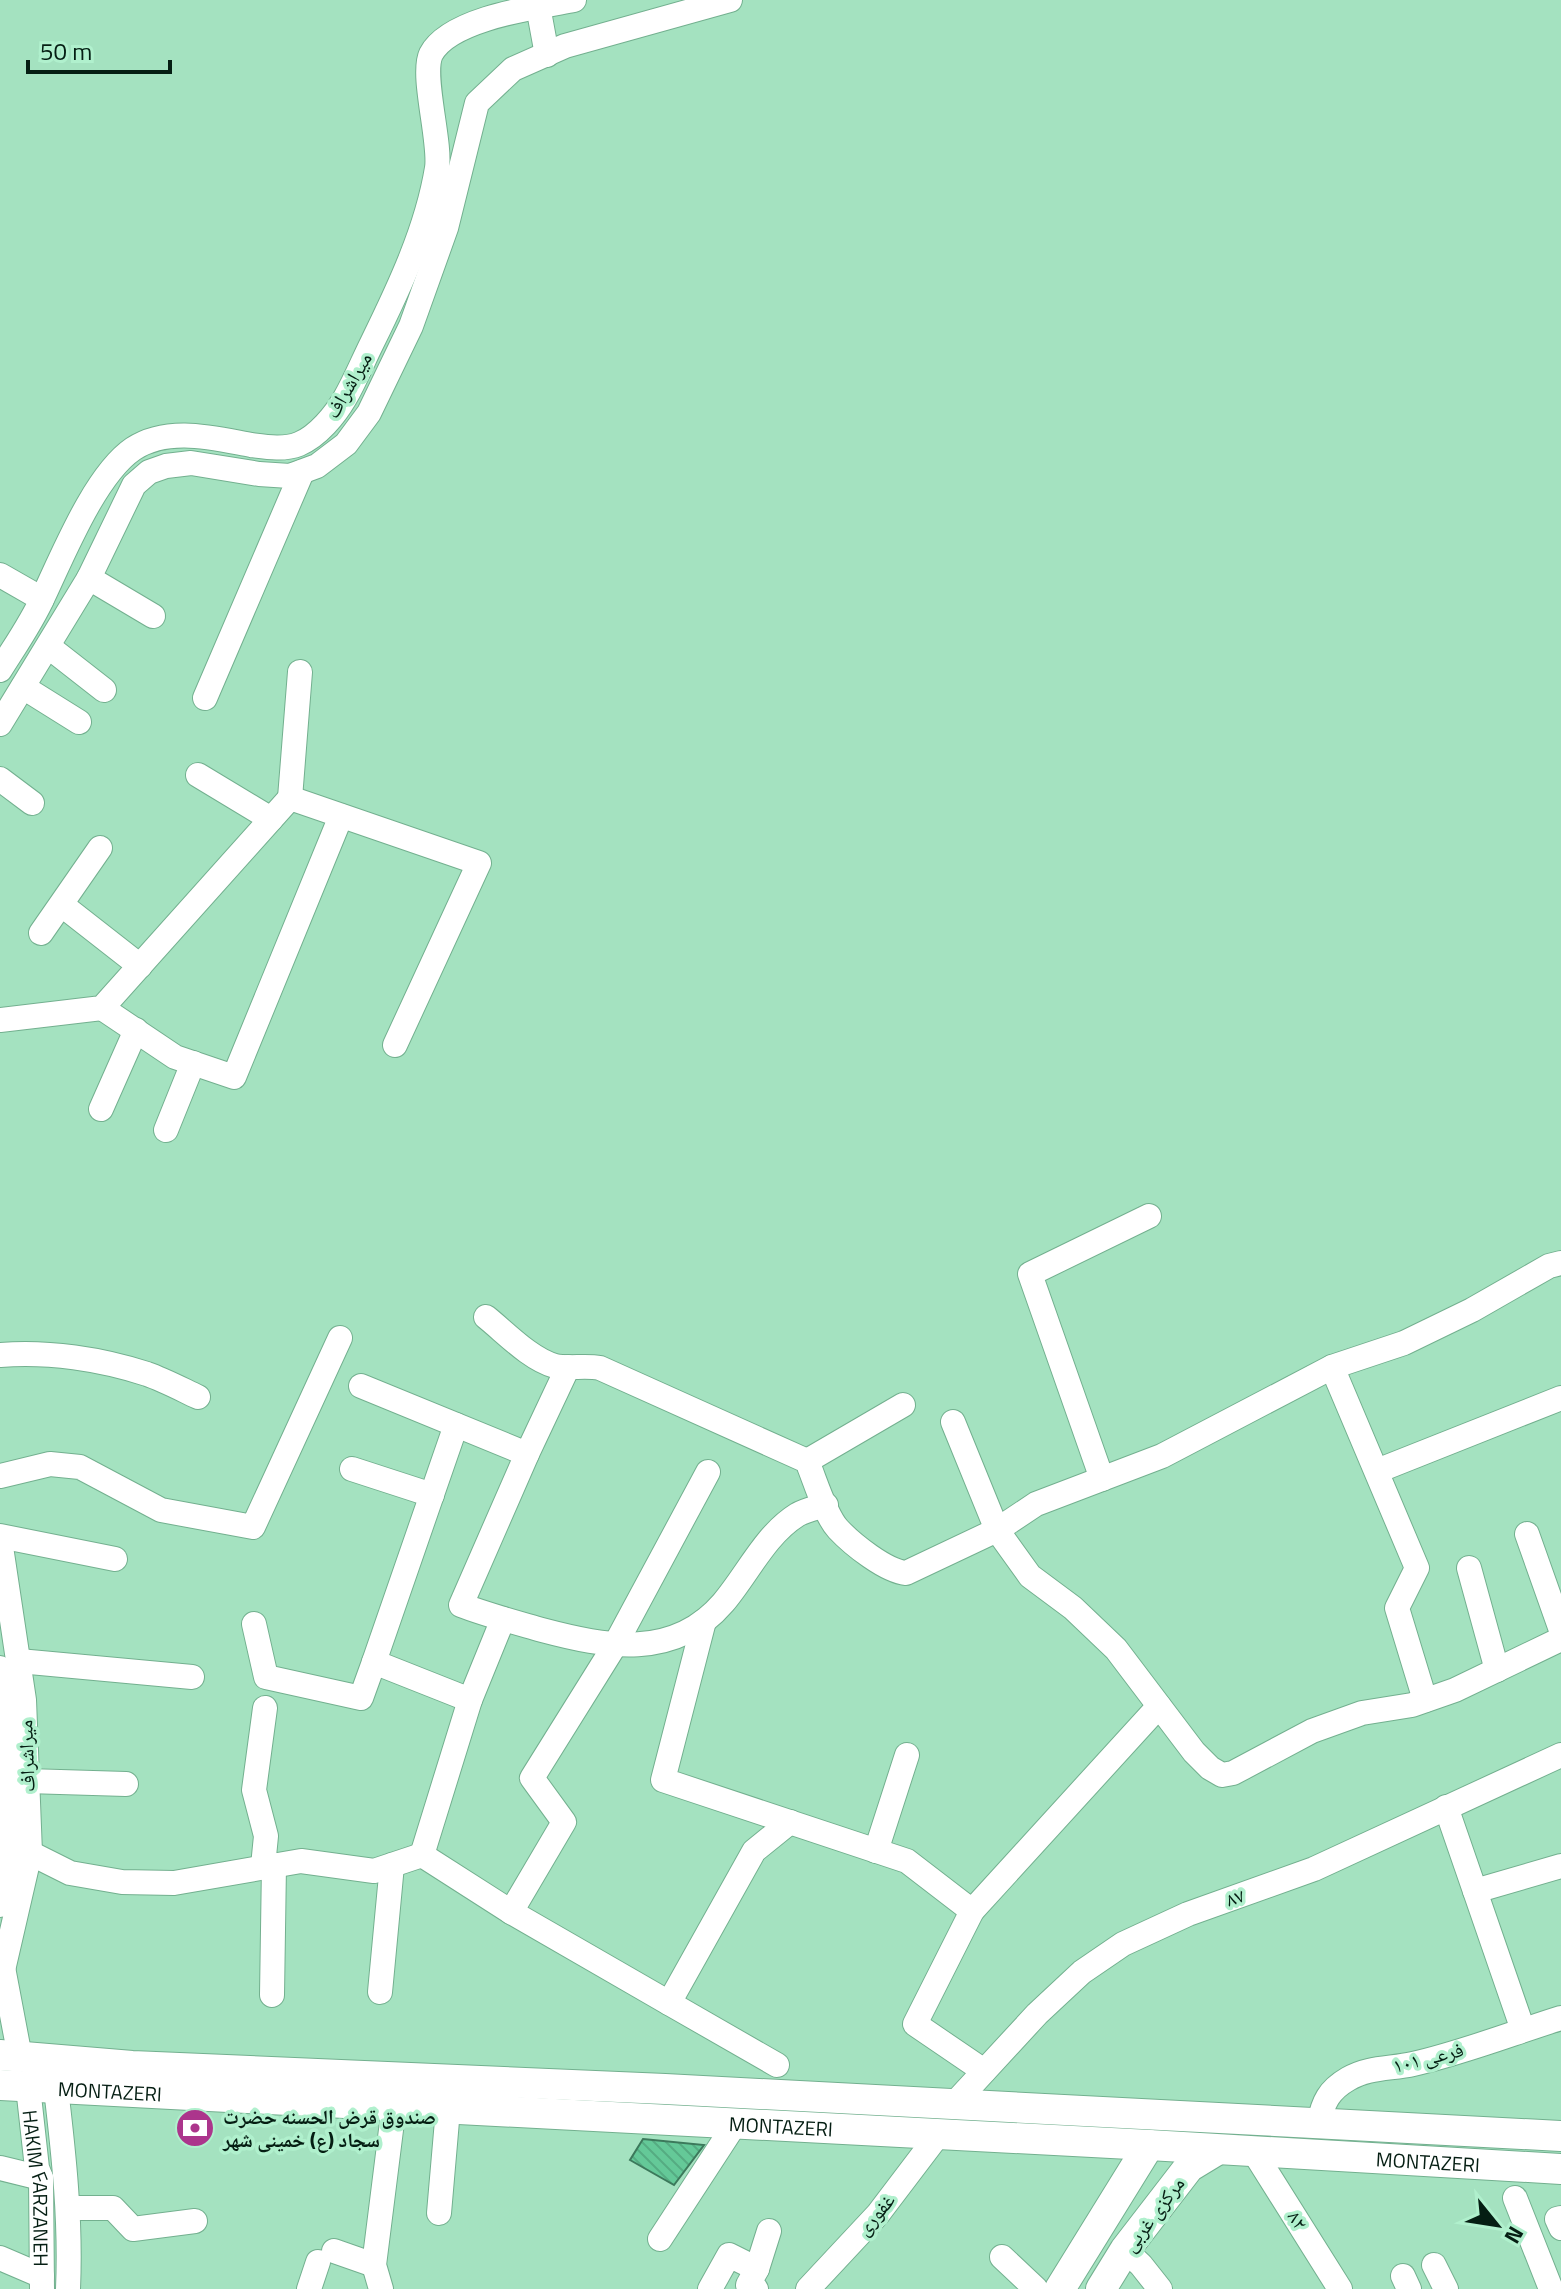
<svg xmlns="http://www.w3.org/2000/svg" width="1561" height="2289" viewBox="0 0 1561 2289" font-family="'Titillium Web','Noto Naskh Arabic',sans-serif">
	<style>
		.building { fill: url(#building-back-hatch); stroke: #3c795b; stroke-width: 2 }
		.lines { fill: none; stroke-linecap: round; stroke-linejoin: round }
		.minor-casing { stroke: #73b08f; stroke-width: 26 }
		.major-casing { stroke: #73b08f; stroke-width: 32 }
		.minor { stroke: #fff; stroke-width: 24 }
		.major { stroke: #fff; stroke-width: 30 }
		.labels { text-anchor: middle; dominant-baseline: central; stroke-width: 7; stroke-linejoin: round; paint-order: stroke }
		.street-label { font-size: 20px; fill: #051e13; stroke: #b0f0cd }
		.poi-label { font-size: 20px; font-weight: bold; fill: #051e13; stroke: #b0f0cd; text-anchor: start }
	</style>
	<defs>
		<pattern id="building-back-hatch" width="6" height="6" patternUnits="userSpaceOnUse" patternTransform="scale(2)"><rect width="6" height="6" fill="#64c998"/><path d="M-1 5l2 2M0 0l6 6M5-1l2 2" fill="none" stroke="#55ac82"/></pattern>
	</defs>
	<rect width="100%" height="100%" fill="#a4e2c0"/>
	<polygon class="building" points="643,2139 704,2145 674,2185 630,2160"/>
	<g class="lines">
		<g class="minor-casing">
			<g id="minor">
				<polyline points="538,6 547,55"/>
				<polyline points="0,575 42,599"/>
				<polyline points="89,578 153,616"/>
				<polyline points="49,647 104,690"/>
				<path d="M 0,670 C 15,646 32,622 43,597 C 63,555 95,475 133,449 C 168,426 213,438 251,445 C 266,447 284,450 299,444 C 318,436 335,415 345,398 C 355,381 363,361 372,343 C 399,288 427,229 437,168 C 441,142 421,75 431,54 C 450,18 537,7 574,0"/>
				<polyline points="23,687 79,722"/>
				<polyline points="205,698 302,472"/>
				<polyline points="0,724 89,578 134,485 149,472 166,466 191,463 259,474 290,476 317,466 346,444 369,413 411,326 446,228 477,103 513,69 565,46 730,0"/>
				<polyline points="198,775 271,819"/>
				<polyline points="0,779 32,803"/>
				<polyline points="290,798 300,672"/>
				<polyline points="62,905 140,966"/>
				<polyline points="41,933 100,848"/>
				<polyline points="102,1008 175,1057 234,1077 341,816"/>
				<polyline points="0,1020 102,1008 290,798 479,863 395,1045"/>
				<polyline points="101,1109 136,1030"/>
				<polyline points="166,1130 193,1063"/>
				<path d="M 486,1317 C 506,1333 530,1359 555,1366 C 570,1369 585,1365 600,1368 L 807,1461 C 815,1480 825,1515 838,1529 C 853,1545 886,1571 906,1573 L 997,1530 L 1036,1504 L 1162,1456 L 1332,1367 L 1404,1343 L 1472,1310 L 1549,1266 L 1561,1263"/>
				<path d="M 0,1355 C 48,1351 101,1359 147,1374 C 164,1380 181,1389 198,1397"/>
				<polyline points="1332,1367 1417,1568 1397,1608 1425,1700"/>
				<polyline points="361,1386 527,1454 568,1367"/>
				<polyline points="953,1422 997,1530 1030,1576 1073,1608 1116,1649 1194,1752 1210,1768 1222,1775 1233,1773 1312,1731 1362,1713 1412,1705 1455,1690 1561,1639"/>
				<polyline points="456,1425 374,1662 470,1700 503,1619"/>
				<path d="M 527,1454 L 461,1605 C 487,1615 514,1622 542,1630 C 606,1647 674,1660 723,1603 C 747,1575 765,1535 797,1515 C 805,1510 816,1508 826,1505"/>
				<polyline points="807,1461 903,1405"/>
				<polyline points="352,1469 432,1495"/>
				<polyline points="1377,1471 1561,1398"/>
				<polyline points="0,1476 50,1464 80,1467 161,1510 253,1527 340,1338"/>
				<polyline points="1102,1479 1030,1274 1149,1216"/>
				<polyline points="1527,1534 1561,1630"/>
				<polyline points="0,1536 115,1559"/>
				<polyline points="0,1540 24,1700 30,1853 3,1970"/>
				<polyline points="1469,1568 1497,1670"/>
				<polyline points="704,1621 663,1780 907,1861 972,1911 1159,1706"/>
				<polyline points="254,1624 266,1677 361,1698 374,1662"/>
				<polyline points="19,1661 192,1677"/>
				<polyline points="0,1668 11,1786 12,1851 0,1905"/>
				<polyline points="27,1781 126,1784"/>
				<polyline points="1446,1807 1523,2030"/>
				<polyline points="876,1851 907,1755"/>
				<polyline points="30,1853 70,1873 122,1882 174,1883 301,1861 374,1871 422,1855"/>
				<polyline points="422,1855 511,1912 669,2003"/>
				<polyline points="422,1855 470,1700"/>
				<polyline points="263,1866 266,1836 254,1790 265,1708"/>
				<polyline points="1475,1891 1561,1866"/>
				<polyline points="972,1911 915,2024 984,2071"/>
				<polyline points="511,1912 564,1822 532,1778 615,1645 708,1472"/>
				<polyline points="1,1957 20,2057"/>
				<polyline points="380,1992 392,1865"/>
				<polyline points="272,1995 274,1865"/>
				<polyline points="777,2065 669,2003 754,1851 790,1822"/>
				<path id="s1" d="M 28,2087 L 37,2168 L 41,2178 L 42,2289"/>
				<path d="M 56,2089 C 64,2156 71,2222 68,2289"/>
				<polyline points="954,2104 1037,2014 1082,1972 1123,1944 1188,1914 1314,1869 1561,1755"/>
				<path d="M 1319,2123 C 1323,2102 1329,2090 1348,2079 C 1368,2067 1391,2069 1413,2064 C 1462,2053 1513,2033 1561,2018"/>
				<polyline points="1254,2152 1340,2289"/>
				<polyline points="0,2168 41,2178"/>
				<polyline points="1515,2198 1551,2289"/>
				<polyline points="68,2208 113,2208 133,2229 195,2221"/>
				<polyline points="439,2213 448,2109"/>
				<polyline points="1561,2218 1557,2219 1561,2228"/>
				<polyline points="660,2239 735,2124"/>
				<polyline points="1125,2250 1141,2265 1160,2289"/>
				<polyline points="334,2251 374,2265"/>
				<polyline points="1002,2257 1036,2289"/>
				<polyline points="0,2258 42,2276"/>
				<polyline points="1434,2265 1446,2289"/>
				<polyline points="1403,2276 1409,2289"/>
				<polyline points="309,2289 318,2262"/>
				<polyline points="381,2289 374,2265 394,2106"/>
				<polyline points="710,2289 729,2255 757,2269"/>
				<polyline points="756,2289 748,2285 757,2269 769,2231"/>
				<polyline points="808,2289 878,2214 938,2135"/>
			</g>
		</g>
		<g class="major-casing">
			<g id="major">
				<polyline points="0,2055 132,2066 665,2089 1561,2136"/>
				<path id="s2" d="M 0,2085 L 1149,2145 L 1561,2169"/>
				<polyline points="1060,2289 1149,2145"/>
				<polyline points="1101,2289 1125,2250 1189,2167 1217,2150"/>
			</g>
		</g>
		<use href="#minor" class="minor"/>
		<use href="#major" class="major"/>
	</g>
	<defs>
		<g id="bank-disc" transform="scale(2)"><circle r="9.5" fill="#ac358c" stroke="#b0f0cd"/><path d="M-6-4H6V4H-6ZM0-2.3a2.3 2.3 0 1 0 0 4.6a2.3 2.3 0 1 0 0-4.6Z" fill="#fff"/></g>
	</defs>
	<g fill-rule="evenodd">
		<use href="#bank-disc" x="195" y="2128"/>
	</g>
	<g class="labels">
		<g class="street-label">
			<text transform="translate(348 385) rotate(-60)">میراشراف</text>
			<text transform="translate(26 1756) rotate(-92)">میراشراف</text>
			<text transform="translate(1235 1897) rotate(-20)">۸۷</text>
			<text transform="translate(1428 2057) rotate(-14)">فرعی ۱۰۱</text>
			<text stroke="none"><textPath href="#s2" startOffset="110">MONTAZERI</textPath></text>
			<text stroke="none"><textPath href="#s2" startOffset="782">MONTAZERI</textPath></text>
			<text stroke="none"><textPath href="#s2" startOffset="1430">MONTAZERI</textPath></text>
			<text stroke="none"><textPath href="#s1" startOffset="102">HAKIM FARZANEH</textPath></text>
			<text transform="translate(875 2214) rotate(-50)">غفوری</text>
			<text transform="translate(1153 2214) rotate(-53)">مرکزی غربی</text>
			<text transform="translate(1298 2220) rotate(57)">۸۲</text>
		</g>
		<g class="poi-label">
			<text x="223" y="2116">صندوق قرض الحسنه حضرت<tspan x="223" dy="23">سجاد (ع) خمینی شهر</tspan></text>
		</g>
	</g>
	<g transform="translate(1497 2225) rotate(120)" stroke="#b0f0cd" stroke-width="6" paint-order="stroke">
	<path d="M0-6L14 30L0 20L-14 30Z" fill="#051e13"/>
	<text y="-12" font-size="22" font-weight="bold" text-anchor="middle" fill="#051e13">N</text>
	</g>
	<path d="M28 60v12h142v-12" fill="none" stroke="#051e13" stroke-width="4"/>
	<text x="40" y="60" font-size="24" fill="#051e13" stroke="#b0f0cd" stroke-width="6" paint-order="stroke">50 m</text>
</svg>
